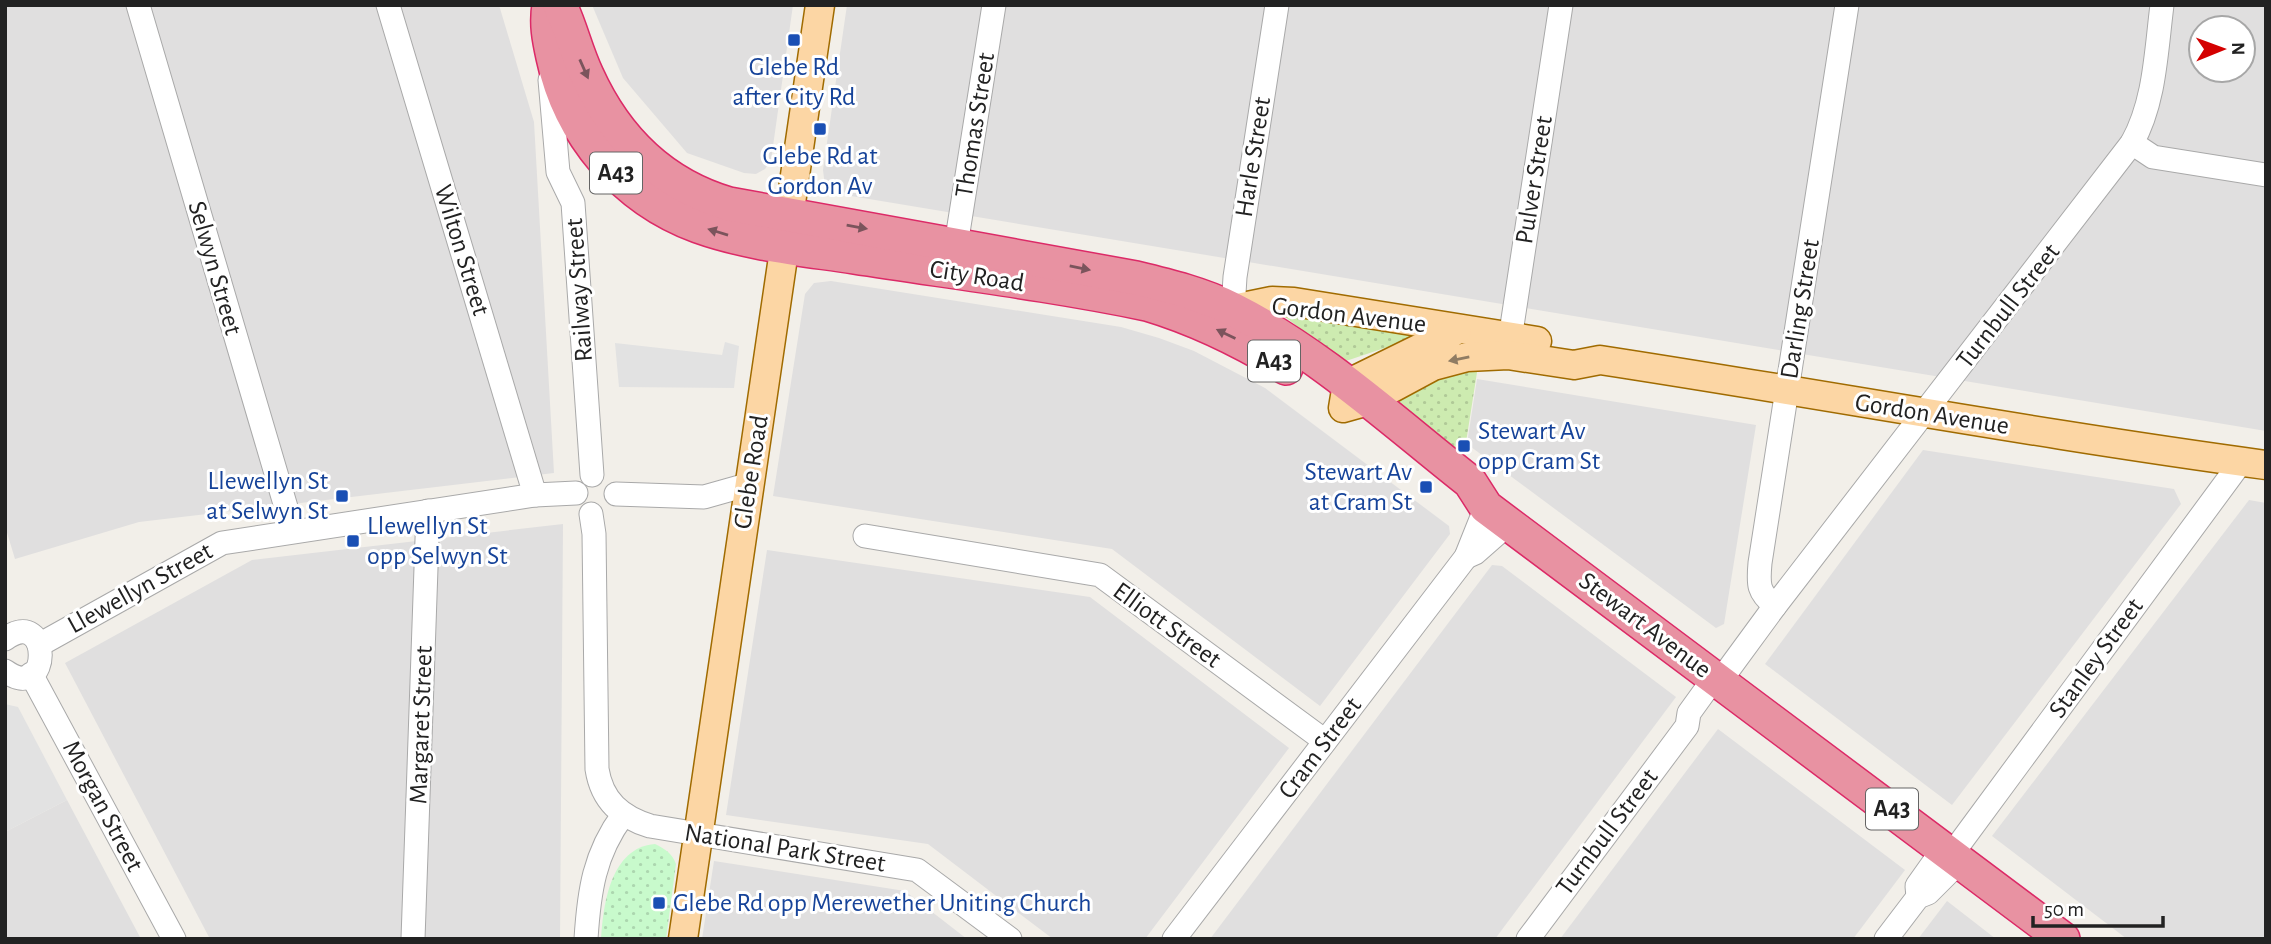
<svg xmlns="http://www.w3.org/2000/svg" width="2271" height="944" viewBox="0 0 2271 944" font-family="'Alegreya Sans',sans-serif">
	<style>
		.residential { fill: #e0dfdf; fill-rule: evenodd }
		.grass { fill: url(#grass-dots) }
		.park { fill: url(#park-dots) }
		.parking { fill: #e2e2e2 }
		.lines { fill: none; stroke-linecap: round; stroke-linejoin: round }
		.minor-casing { stroke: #a9a9a9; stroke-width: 25 }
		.major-casing { stroke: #a06b00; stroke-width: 31 }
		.highway-casing { stroke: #dc2a67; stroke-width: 36 }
		.minor { stroke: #fff; stroke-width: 23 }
		.major { stroke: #fcd6a4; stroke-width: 28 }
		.highway { stroke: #e892a2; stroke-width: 33 }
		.oneway { fill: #7b545c }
		.oneway2 { fill: #8f7c63 }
		.transit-dot { fill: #1a4fb4; stroke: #fff; stroke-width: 2.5 }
		.labels { text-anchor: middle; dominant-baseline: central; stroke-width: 6; stroke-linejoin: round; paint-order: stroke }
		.shield { fill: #fff; stroke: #646464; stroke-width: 2 }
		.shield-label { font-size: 24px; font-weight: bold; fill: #222 }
		.transit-label { font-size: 26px; fill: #164399; stroke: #fff; text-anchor: start }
		.street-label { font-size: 26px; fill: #222; stroke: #fff }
	</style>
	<defs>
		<pattern id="grass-dots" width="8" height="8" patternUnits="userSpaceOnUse" patternTransform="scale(1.75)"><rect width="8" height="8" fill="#cdebb0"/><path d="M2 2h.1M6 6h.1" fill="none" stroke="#b0c997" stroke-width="1.8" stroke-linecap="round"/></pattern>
		<pattern id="park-dots" width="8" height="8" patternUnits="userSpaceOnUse" patternTransform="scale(1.75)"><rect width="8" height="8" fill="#c8facc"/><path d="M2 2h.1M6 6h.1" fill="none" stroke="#acd6af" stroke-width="1.8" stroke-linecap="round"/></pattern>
	</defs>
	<rect width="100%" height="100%" fill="#f2efe9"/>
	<g class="residential">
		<polygon points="5,5 499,5 534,122 554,473 139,522 15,559 5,526"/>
		<polygon points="592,5 793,5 771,160 765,169 756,174 744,173 687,153 623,78"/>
		<path d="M 847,5 L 2266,5 L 2266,431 L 839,194 L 825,186 L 823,170 ZM 2201,28 L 2243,28 L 2243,70 L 2201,70 Z"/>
		<polygon points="831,281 1121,327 1159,338 1194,351 1265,388 1449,526 1450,534 1320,706 1112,549 773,496 805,294 814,283"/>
		<polygon points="1477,379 1756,425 1724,624 1716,628 1467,444"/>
		<polygon points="1923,450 2174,489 2181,504 1952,805 1765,664"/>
		<polygon points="2249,500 2266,503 2266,939 2127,939 1992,836"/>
		<polygon points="563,524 560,939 210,939 65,663 252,560"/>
		<polygon points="767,550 1090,597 1289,748 1145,939 1053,939 928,844 726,815"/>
		<polygon points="1492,565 1502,566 1676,697 1495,939 1210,939"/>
		<polygon points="1718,729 1905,870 1853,939 1560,939"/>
		<polygon points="67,800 141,939 5,939 5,832"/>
		<polygon points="714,861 905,891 967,939 702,939"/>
		<polygon points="1947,901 1996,939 1918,939"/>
	</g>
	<g class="grass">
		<polygon points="1275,309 1420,336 1346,361 1334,355"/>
		<path d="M 1478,366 L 1464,455 C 1449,444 1409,419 1401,404 C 1398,398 1399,393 1401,387 Z"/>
	</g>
	<path class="park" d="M 655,844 C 665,849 672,853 676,864 L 666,939 L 601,939 C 603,904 611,847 655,844 Z"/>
	<g class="parking">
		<polygon points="725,342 739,346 734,388 619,387 615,343 722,355"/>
		<polygon points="5,704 18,707 67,800 5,832"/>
	</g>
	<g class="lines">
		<g class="minor-casing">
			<g id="minor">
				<polyline points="138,5 293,531"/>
				<polyline points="388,5 535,495"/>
				<polyline points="550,80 558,172 573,203 592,475"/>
				<polyline points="2132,143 2153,157 2266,175"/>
				<polyline points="956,245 994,5"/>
				<polyline points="1233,309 1235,277 1277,5"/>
				<polyline points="1508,352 1561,5"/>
				<polyline points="616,494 704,497 750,484"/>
				<path d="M 591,514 L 594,534 L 597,769 C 602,801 621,817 650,826 L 917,870 L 1010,939"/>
				<polyline points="865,536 1100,575 1325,741"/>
				<polyline points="1466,557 1475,553 1508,524"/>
				<path d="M 1775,606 C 1758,592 1758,585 1760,563 L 1847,5"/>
				<path d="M 5,639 C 52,605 52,705 5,671"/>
				<polyline points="39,645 222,543 535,495 576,493"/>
				<polyline points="31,674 174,939"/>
				<path d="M 1720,681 L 1775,606 L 2132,143 C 2155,102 2156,52 2162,5"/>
				<polyline points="1952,854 2241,462"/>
				<polyline points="1918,897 1917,886 1944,848"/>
				<polyline points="413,939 428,511"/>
				<path d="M 586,939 C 589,892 594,854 623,815"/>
				<polyline points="1174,939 1466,557 1486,507"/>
				<polyline points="1528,939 1687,726 1689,713 1715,677"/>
				<polyline points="1886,939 1918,897 1928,893 1960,861"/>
			</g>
		</g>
		<g class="major-casing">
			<g id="major">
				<polyline points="1233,309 1272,301 1294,302 1537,341"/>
				<path d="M 1457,330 L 1347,384 L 1343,408 L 1368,401 L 1433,366 L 1467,357 L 1508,355 L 1574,365 L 1600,360 C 1822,394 2043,435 2266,465"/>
				<polyline points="683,939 820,5"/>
			</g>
		</g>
		<g class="highway-casing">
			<g id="highway">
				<path d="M 549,5 C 546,24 549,39 553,57 C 569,134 624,199 698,226 C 748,244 802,249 854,257 C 951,272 1050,284 1147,304 C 1197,319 1242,341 1286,368"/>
				<path d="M 560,5 C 571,28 576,52 587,75 C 616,139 661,184 729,204 L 1136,278 C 1169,286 1202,294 1232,309 C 1318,352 1395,423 1470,482 L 1486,507 L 2063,939"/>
			</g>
		</g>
		<use href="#minor" class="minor"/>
		<use href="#major" class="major"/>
		<use href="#highway" class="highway"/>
	</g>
	<defs><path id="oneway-solid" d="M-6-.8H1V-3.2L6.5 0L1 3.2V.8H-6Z" transform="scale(1.75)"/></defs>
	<g class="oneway">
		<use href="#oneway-solid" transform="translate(584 69) rotate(66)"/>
		<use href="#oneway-solid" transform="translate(857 227) rotate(10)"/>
		<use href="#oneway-solid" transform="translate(718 232) rotate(-163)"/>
		<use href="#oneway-solid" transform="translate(1080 268) rotate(11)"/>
		<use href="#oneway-solid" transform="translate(1226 334) rotate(-154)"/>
	</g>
	<use class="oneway2" href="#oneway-solid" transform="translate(1459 359) rotate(169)"/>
	<g class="transit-dot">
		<rect x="787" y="33" width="14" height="14" rx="3.5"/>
		<rect x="813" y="122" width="14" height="14" rx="3.5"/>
		<rect x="1457" y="439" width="14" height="14" rx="3.5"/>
		<rect x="1419" y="480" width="14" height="14" rx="3.5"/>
		<rect x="335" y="489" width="14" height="14" rx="3.5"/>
		<rect x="346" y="534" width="14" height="14" rx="3.5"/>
		<rect x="652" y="896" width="14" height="14" rx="3.5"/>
	</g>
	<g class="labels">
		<g class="shield">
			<rect x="590" y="152.5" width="52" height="41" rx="5"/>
			<rect x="1248" y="340.5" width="52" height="41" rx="5"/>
			<rect x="1866" y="788.5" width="52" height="41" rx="5"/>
		</g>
		<g class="shield-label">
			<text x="616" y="173">A43</text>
			<text x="1274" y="361">A43</text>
			<text x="1892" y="809">A43</text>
		</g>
		<g class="transit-label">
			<text x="794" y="67" text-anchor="middle">Glebe Rd<tspan x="794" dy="30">after City Rd</tspan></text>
			<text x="820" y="156" text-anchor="middle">Glebe Rd at<tspan x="820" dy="30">Gordon Av</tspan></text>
			<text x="1478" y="431">Stewart Av<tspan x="1478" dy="30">opp Cram St</tspan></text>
			<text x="1412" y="472" text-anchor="end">Stewart Av<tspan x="1412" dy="30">at Cram St</tspan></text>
			<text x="328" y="481" text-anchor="end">Llewellyn St<tspan x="328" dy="30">at Selwyn St</tspan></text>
			<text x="367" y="526">Llewellyn St<tspan x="367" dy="30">opp Selwyn St</tspan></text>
			<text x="673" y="903">Glebe Rd opp Merewether Uniting Church</text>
		</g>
		<g class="street-label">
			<text transform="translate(975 125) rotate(-81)">Thomas Street</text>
			<text transform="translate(1253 157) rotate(-81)">Harle Street</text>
			<text transform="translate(1534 180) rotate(-81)">Pulver Street</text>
			<text transform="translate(462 250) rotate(73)">Wilton Street</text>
			<text transform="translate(215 268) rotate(74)">Selwyn Street</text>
			<text transform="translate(977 276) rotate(9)">City Road</text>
			<text transform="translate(579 290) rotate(-94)">Railway Street</text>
			<text transform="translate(2008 306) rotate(-52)">Turnbull Street</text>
			<text transform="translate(1800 309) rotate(-81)">Darling Street</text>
			<text transform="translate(1349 315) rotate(7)">Gordon Avenue</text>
			<text transform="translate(1932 414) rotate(9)">Gordon Avenue</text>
			<text transform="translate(751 472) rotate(-81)">Glebe Road</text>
			<text transform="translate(140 588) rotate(-29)">Llewellyn Street</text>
			<text transform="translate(1167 625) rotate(36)">Elliott Street</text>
			<text transform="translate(1645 625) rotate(37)">Stewart Avenue</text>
			<text transform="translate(2096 658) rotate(-54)">Stanley Street</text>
			<text transform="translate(421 725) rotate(-88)">Margaret Street</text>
			<text transform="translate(1320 748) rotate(-53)">Cram Street</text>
			<text transform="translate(103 806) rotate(62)">Morgan Street</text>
			<text transform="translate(1607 832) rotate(-53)">Turnbull Street</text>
			<text transform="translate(785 848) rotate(9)">National Park Street</text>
		</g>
	</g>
	<rect width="2271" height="944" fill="none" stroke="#222222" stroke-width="14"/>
	<g transform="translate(2222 49) rotate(89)"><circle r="33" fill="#ffffff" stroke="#a7a7a7" stroke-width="2"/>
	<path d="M0-5L12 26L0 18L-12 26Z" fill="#d40000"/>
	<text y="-10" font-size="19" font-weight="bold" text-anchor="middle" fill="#222222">N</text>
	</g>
	<path d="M2033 916v10h130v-10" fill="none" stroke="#222222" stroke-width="3.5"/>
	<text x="2044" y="916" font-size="21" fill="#222222" stroke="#ffffff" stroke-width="5" paint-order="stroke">50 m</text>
</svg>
